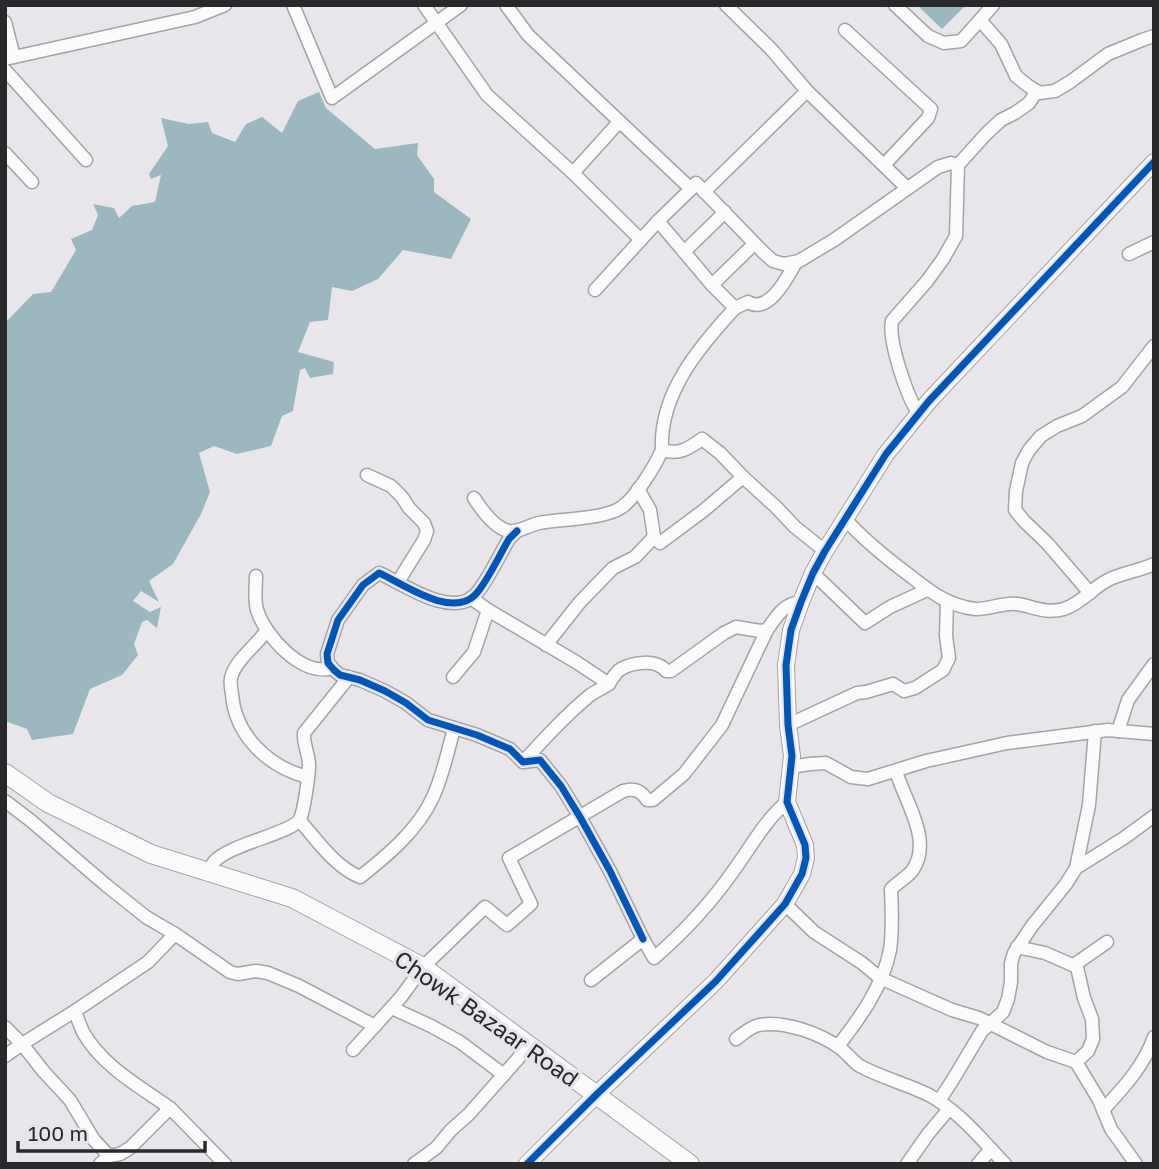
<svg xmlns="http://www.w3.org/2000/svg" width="1159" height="1169" viewBox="0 0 1159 1169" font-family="'Golos Text',sans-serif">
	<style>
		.water { fill: #9bb8c0 }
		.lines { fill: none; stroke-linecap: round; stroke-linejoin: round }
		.minor-casing { stroke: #a4a3a6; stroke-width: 15 }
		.tertiary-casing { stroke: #a4a3a6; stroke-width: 18 }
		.secondary-casing { stroke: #a4a3a6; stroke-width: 20 }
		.minor { stroke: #fcfbfc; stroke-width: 12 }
		.tertiary { stroke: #fcfbfc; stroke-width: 16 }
		.secondary { stroke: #fcfbfc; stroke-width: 18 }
		.cycleway-casing { stroke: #e7e4ed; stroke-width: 11 }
		.cycleway { stroke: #0057b8; stroke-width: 7 }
		.labels { text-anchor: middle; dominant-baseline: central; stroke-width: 7; stroke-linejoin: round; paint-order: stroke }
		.street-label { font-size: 23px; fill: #29282b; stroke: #e7e4ed }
	</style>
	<rect width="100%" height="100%" fill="#e8e6eb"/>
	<g class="water">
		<polygon points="917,5 966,5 942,29"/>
		<polygon points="319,92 326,108 375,149 418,143 417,155 434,179 434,192 471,219 451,259 403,250 378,279 352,291 332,287 328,320 310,322 298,352 334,362 333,374 310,378 305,368 300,370 293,411 282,416 271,446 237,454 214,446 199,453 210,492 201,514 173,564 149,581 159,602 141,591 133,601 150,612 161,607 157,628 147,620 142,622 134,644 138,655 122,675 90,689 73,734 32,740 27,729 5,721 5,323 33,294 51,292 76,250 71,239 92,230 98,215 93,204 114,208 119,218 132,206 155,202 161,175 151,179 149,174 168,146 161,118 189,124 208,122 212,133 235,142 246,124 262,117 282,133 298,101"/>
	</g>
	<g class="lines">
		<g class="minor-casing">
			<g id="minor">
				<polyline points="293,5 332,98 461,5"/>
				<polyline points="424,5 487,95 573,173 641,240"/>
				<path d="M 506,5 L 528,35 L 691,189 L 658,221 L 712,285 L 735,308 C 699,347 659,394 662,450"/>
				<polyline points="895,5 928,36 944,43 961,41 980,20 1001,44 1016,76 1027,85 1039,93 1055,91 1070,82 1108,54 1142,40 1154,36"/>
				<polyline points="980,20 993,5"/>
				<polyline points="5,22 14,57"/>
				<polyline points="845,30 931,109 928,118 884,165"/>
				<polyline points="5,59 195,17 225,5"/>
				<polyline points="5,70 86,160"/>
				<polyline points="807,91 907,188"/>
				<polyline points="5,153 32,182"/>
				<polyline points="573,173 619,122"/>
				<polyline points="691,189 696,183 764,253 773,261 784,264 799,261 834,240 938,167 951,163 958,165"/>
				<polyline points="704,192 807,91 771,49 726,5"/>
				<polyline points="685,251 725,212"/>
				<polyline points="1129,254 1154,242"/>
				<polyline points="712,285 754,244"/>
				<polyline points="595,290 658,221"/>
				<path d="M 735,308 L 748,302 C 769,315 788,276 796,262"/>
				<path d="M 919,414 C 907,397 888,341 892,321 L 927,281 L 943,259 L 956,236 L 958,165 L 986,134 L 1001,120 L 1015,113 L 1029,103 L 1037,91"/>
				<polyline points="367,475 391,486 402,497 409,508 424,523 427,531 424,540 398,582"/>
				<polyline points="638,489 650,510 654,537"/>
				<path d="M 474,498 C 481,509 494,527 508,531 C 518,533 529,525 539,523 C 561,519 606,519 622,507 C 636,497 655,466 662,450 C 679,455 688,449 702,439 L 720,453 L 743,477 L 776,507 L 795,527 L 825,551"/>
				<path d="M 845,519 C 863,539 884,556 905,572 C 928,589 944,605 975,609 C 988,610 1003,602 1017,604 C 1035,607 1045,614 1064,609 C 1082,603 1092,588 1108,580 C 1122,573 1139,571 1154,564"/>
				<path d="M 517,531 L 509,539 C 500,554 486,584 475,595 C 451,619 402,583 379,573 L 363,585 L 338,620 L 327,654 L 328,663 L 334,670 L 340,675 L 360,680 L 385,691 L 406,703 L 428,720 L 477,735 L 510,749 L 523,762 L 540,760 L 561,786 L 580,817 L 610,871 L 643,939"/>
				<polyline points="813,573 865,623 890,607 927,590"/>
				<path d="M 256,576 C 256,586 254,600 257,610 C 265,636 302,677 332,668"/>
				<polyline points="1090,593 1047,543 1024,521 1015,510 1016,491 1022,463 1029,450 1041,436 1057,426 1082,416 1122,387 1154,346"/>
				<polyline points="488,610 576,662 609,684"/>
				<path d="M 267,630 C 257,645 235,660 231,678 C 230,683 231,689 232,694 C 235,736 269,767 307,777"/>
				<polyline points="546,645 580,602 613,568 635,557 654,537 660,543 703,511 743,477"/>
				<polyline points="453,677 474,652 488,610 471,598"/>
				<polyline points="788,725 857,693 866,692 893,684 904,691 915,688 943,670 949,658 946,636 947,601"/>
				<polyline points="1118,731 1128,700 1154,664"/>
				<path d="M 523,762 C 544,739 565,716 589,696 C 594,692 601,689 607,685 C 612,681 615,672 621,669 C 633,662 657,659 666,671 L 671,671 L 724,633 L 736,627 L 760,631 L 767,630 C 777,616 783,604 801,602"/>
				<polyline points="790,767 810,764 826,763 851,777 868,779 926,761 1007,743 1108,730 1154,734"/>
				<polyline points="5,801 30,820 106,885 146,917 175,934 230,972 238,974 256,971 268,973 299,986 375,1026"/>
				<path d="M 300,821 C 317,840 335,867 360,877 C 388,855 418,830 433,797 C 443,775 448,751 454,728"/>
				<polyline points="1076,868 1089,805 1095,731"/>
				<path d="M 210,872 C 210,870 212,864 214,862 C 229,844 293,833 300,819 C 304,811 309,775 309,765 C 309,754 303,744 304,733 L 349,677"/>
				<polyline points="785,904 814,932 862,963 880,978 952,1010 979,1018 1047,1052 1076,1062 1099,1100 1111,1129 1136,1164"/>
				<polyline points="1017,947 1045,953 1077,967 1084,998 1092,1019 1093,1039 1088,1051 1076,1062"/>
				<polyline points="1074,965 1107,942"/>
				<path d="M 591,980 L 643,939 L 654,958 C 684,932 711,903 734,870 C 751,847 765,820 787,802"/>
				<polyline points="392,1008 431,1026 460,1042 504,1075"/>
				<path d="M 75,1011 C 77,1018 80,1025 83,1032 C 102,1066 139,1086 170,1108 L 130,1148 L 120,1154 L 109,1156"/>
				<polyline points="5,1027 22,1044 44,1072 70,1100 94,1140 109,1156 100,1164"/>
				<path d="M 736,1039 C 744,1033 750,1027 759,1025 C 784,1020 821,1034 840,1048 C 847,1053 853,1062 860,1066 C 882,1078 907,1084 929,1095 C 960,1112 981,1139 1005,1164"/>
				<path d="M 838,1046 C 860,1018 883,986 890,950 C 893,930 892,909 891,889 C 897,883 906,878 912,871 C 934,841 904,800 896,771"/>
				<path d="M 353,1050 L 401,997 L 423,967 L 485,907 L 507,925 L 531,904 L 509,858 L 623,791 C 633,788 641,790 647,800 L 653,800 L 684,774 L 722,725 L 767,630"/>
				<polyline points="5,1056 22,1044 75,1011 148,962 175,934"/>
				<polyline points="939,1101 952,1081 982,1031 1003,1012 1008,999 1011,982 1011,963 1014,953 1032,926 1066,884 1076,868 1124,838 1154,816"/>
				<polyline points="170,1108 225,1164"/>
				<path d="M 1103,1110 C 1124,1087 1144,1066 1154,1037"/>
				<polyline points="414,1164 436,1148 451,1130 469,1114 530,1045"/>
				<polyline points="907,1164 928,1134 949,1109"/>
				<polyline points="978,1164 991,1149"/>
			</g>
		</g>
		<g class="tertiary-casing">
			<polyline id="tertiary" points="527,1164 597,1094 716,981 785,904 802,874 806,858 805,845 787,802 792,756 788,725 786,665 791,630 801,602 813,573 825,551 886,454 929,401 1154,162"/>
		</g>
		<g class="secondary-casing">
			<polyline id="secondary" points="5,773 48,803 151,854 292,898 423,967 690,1164"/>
		</g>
		<use href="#minor" class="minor"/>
		<use href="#tertiary" class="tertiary"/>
		<use href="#secondary" class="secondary"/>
		<g class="cycleway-casing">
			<g id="cycleway">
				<path d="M 517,531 L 509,539 C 500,554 486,584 475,595 C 451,619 402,583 379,573 L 363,585 L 338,620 L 327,654 L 328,663 L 334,670 L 340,675 L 360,680 L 385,691 L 406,703 L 428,720 L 477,735 L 510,749 L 523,762 L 540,760 L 561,786 L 580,817 L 610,871 L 643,939"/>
				<polyline points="527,1164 597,1094 716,981 785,904 802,874 806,858 805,845 787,802 792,756 788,725 786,665 791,630 801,602 813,573 825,551 886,454 929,401 1154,162"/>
			</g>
		</g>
		<use href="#cycleway" class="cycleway"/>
	</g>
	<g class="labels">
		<g class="street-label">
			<text transform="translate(487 1018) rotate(35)">Chowk Bazaar Road</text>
		</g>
	</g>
	<rect width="1159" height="1169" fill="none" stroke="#29282b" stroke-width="14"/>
	<path d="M18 1141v10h187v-10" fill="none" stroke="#29282b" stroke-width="3.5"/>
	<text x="28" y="1141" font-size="21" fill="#29282b" stroke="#e7e4ed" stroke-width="5" paint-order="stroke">100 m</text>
</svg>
